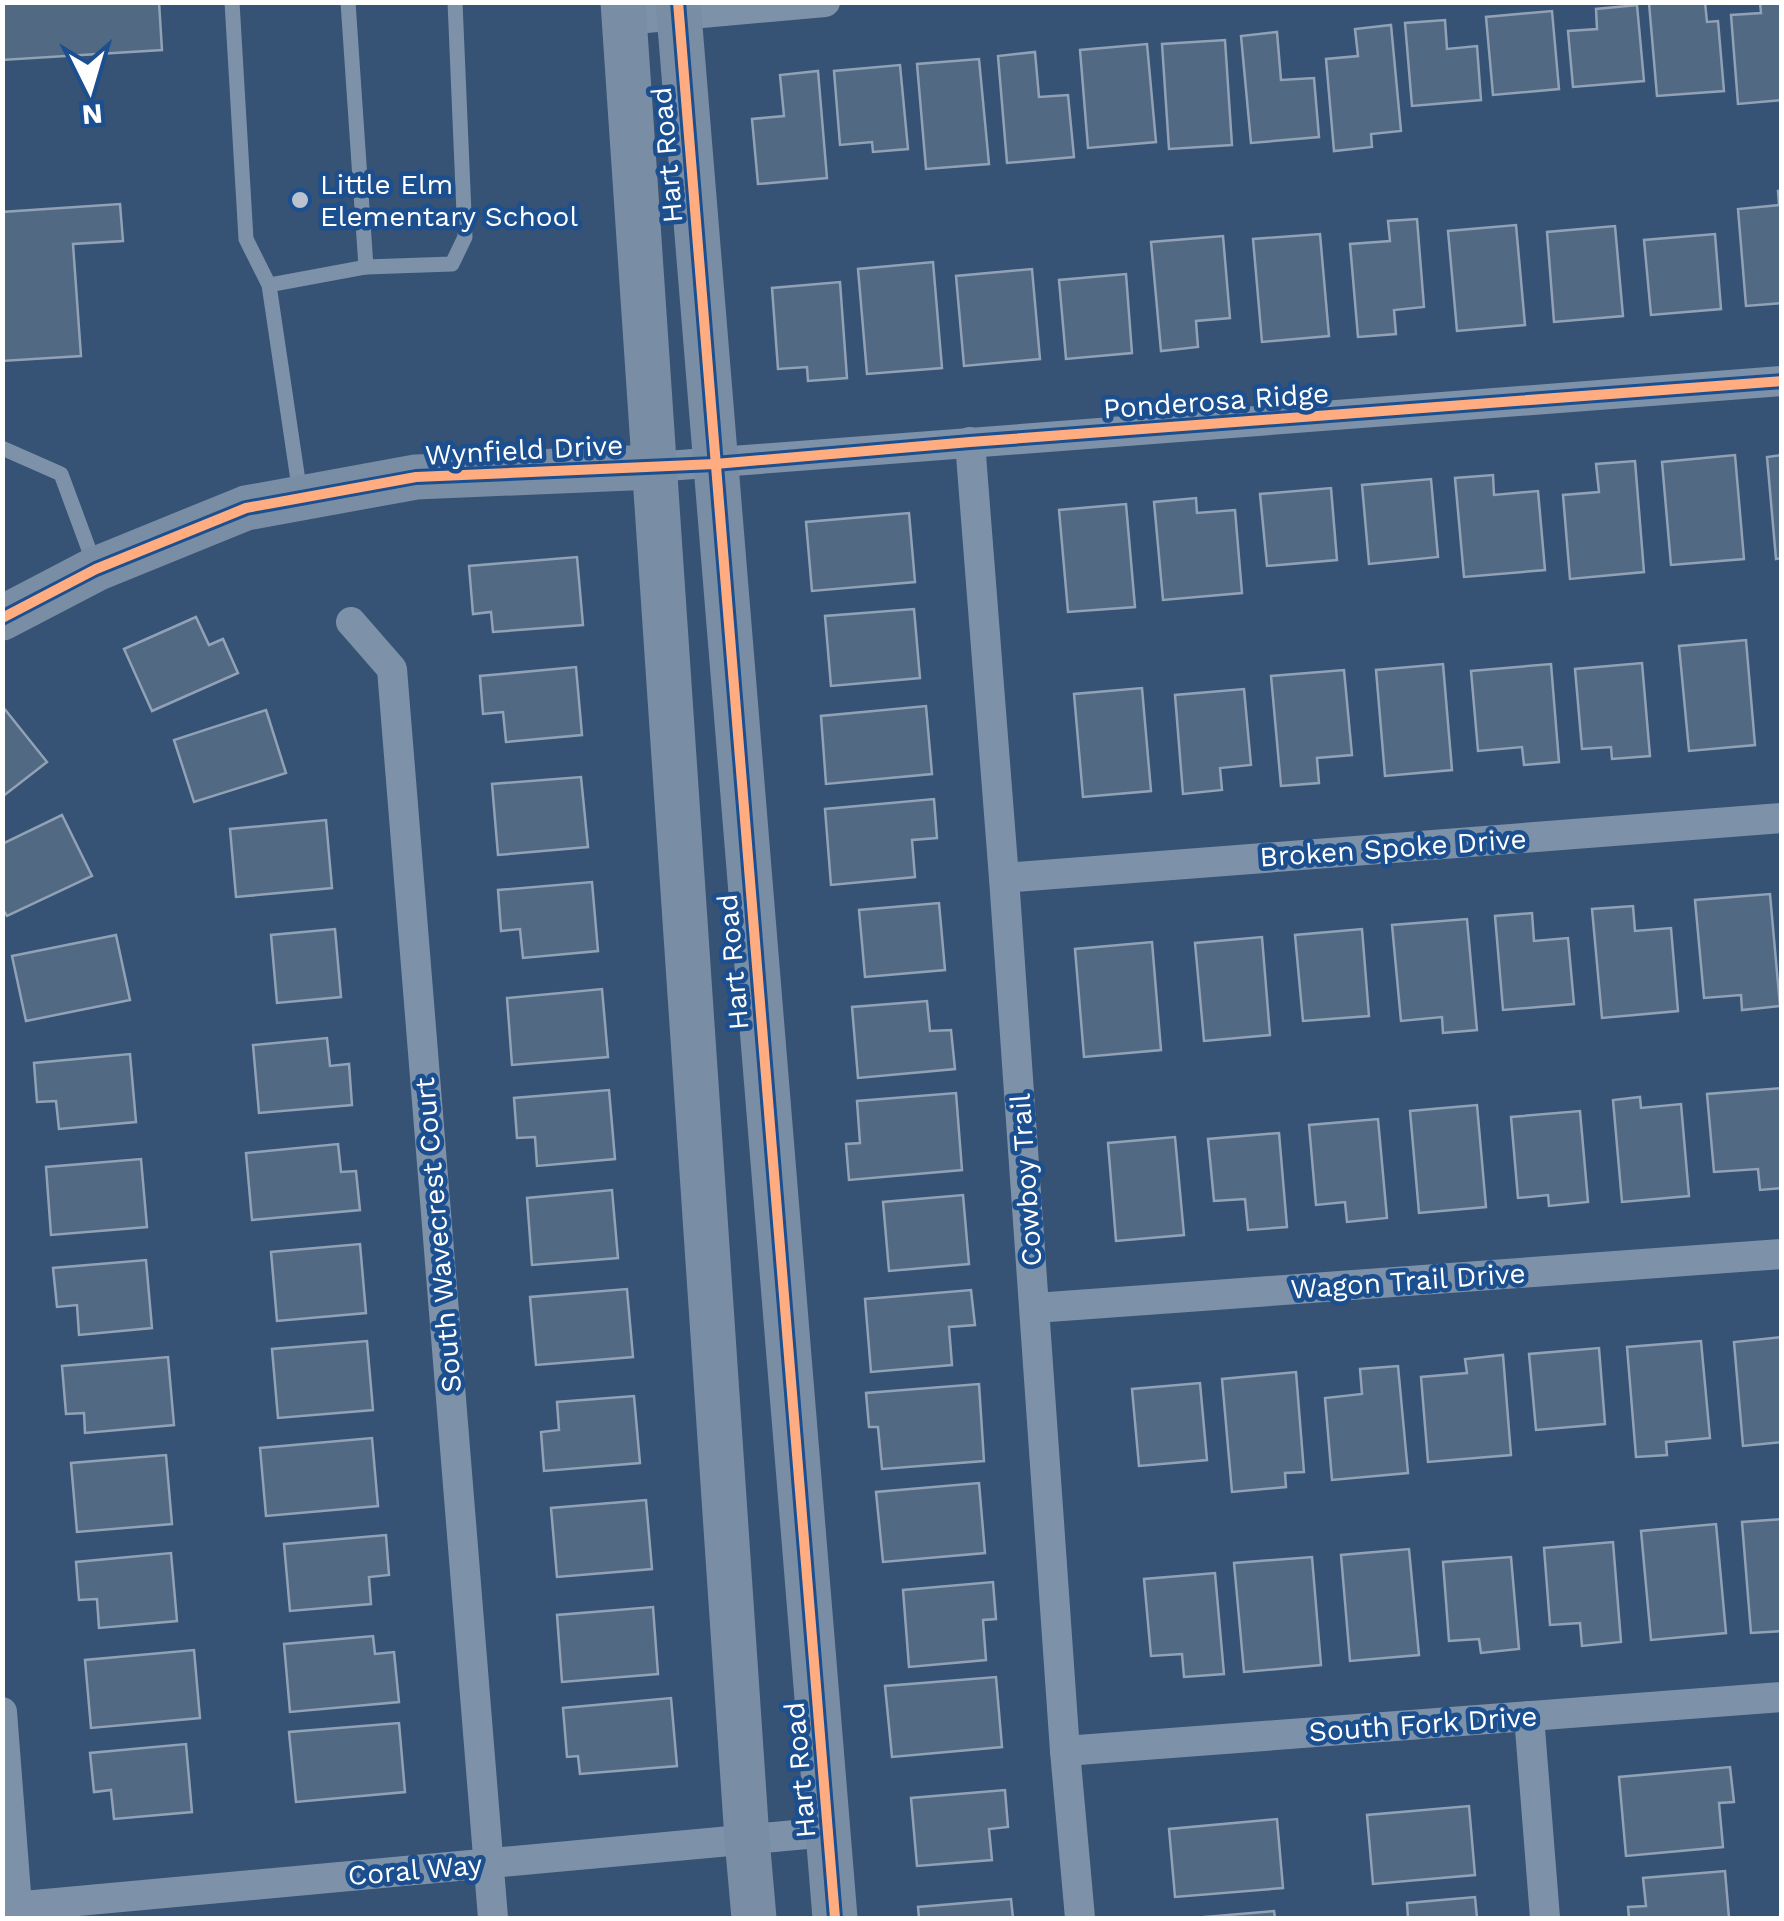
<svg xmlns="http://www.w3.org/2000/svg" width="1784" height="1921" viewBox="0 0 1784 1921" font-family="'Work Sans',sans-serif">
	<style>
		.building { fill: #526984; stroke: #92a2b6; stroke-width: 2.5 }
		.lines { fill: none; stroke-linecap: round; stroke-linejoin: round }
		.lane { stroke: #7d92a8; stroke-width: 15 }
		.street { stroke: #7d92a8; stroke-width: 30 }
		.secondary { stroke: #798da4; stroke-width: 45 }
		.cycleway-casing { stroke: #1b4f8f; stroke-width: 16 }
		.cycleway { stroke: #ffac80; stroke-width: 10 }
		.poi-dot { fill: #b9c2ce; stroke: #1b4f8f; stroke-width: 4 }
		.labels { text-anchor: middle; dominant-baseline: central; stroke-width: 9; stroke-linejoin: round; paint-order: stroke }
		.street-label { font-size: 28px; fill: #fff; stroke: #1b4f8f }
		.poi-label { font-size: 28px; fill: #fff; stroke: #1b4f8f; text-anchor: start }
	</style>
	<rect width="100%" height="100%" fill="#365274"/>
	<g class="building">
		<polygon points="2,2 159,2 162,50 2,60"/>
		<polygon points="1705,2 1707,22 1718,21 1724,91 1657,96 1649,3"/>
		<polygon points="1760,2 1782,2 1782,100 1738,104 1731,15 1761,13"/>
		<polygon points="1637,5 1644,81 1573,87 1568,31 1597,29 1596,9"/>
		<polygon points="1552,11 1559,89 1493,95 1486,17"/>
		<polygon points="1445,20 1447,49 1477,46 1481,100 1412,106 1405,23"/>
		<polygon points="1391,25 1401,131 1371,134 1372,147 1334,151 1326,59 1358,56 1355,29"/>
		<polygon points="1277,32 1281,80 1314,78 1319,137 1251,143 1241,36"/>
		<polygon points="1225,40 1232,145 1169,149 1162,44"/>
		<polygon points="1147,44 1156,142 1088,148 1080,50"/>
		<polygon points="1035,52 1039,97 1068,95 1074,157 1007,163 998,56"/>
		<polygon points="979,59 989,164 926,169 917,64"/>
		<polygon points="900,65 908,149 873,152 872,142 840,145 834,71"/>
		<polygon points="818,71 827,178 758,184 752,119 784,116 780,75"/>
		<polygon points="1782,190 1782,303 1746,306 1738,209 1779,205 1778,191"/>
		<polygon points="120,204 123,241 73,244 81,356 2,361 2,212"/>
		<polygon points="1417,219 1424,307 1394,310 1396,334 1358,337 1350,244 1390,241 1388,221"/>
		<polygon points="1516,225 1525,325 1457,331 1448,231"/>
		<polygon points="1615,226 1623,316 1554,322 1547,232"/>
		<polygon points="1320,234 1329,336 1262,342 1253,239"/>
		<polygon points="1715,234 1721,309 1651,315 1644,240"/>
		<polygon points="1223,236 1230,318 1196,321 1198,347 1161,351 1151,242"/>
		<polygon points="933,262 942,368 867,374 858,269"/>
		<polygon points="1032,269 1040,359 964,366 956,276"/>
		<polygon points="1126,274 1132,353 1066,359 1059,280"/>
		<polygon points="840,282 847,378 808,381 807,367 778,369 772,288"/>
		<polygon points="1735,455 1744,559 1671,565 1662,462"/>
		<polygon points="1782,455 1782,558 1776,559 1767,457"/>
		<polygon points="1635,461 1644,572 1570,579 1563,495 1599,492 1596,464"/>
		<polygon points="1493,475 1494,495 1538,491 1545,570 1464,577 1455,478"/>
		<polygon points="1431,479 1438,557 1369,564 1362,485"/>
		<polygon points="1331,488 1337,560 1267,566 1260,494"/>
		<polygon points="1196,498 1197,513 1235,510 1242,593 1163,600 1154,502"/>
		<polygon points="1126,504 1135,607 1068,612 1059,510"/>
		<polygon points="909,513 915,582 812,591 806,522"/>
		<polygon points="577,557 583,625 493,632 491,612 473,614 469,566"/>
		<polygon points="914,609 920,678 831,686 825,616"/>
		<polygon points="196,617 209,645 223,639 238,673 152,711 124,649"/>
		<polygon points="1746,640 1755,745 1689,751 1679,646"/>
		<polygon points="1642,663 1650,756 1612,759 1611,747 1582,749 1575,669"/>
		<polygon points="1443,664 1452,770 1385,776 1376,670"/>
		<polygon points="1551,664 1559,762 1524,765 1522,747 1478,751 1471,671"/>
		<polygon points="576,667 582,735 506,742 503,712 483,714 480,676"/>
		<polygon points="1344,670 1352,755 1317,758 1319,783 1281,786 1271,676"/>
		<polygon points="1142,688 1151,791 1083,797 1074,694"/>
		<polygon points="1244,689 1251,765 1220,768 1222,790 1183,794 1175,695"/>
		<polygon points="926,706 932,774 826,784 821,716"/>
		<polygon points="3,707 47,762 2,797 2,708"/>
		<polygon points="266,710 286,773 194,802 174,740"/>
		<polygon points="581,777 588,847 498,855 492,784"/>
		<polygon points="934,799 937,838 912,840 915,877 831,885 825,809"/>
		<polygon points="62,815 92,876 7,916 2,908 2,844"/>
		<polygon points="326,820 332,888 236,897 230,829"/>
		<polygon points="592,882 598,951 523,958 520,929 501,931 498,890"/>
		<polygon points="1770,894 1780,1006 1742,1010 1741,995 1704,998 1695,900"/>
		<polygon points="939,903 945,970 865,977 859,910"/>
		<polygon points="1633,906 1635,931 1671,928 1678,1011 1602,1018 1592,909"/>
		<polygon points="1532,913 1534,941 1568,938 1574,1004 1503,1010 1495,916"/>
		<polygon points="1467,919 1477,1030 1443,1033 1442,1017 1401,1021 1392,925"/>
		<polygon points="335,929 341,997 277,1003 271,935"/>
		<polygon points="1362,929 1369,1016 1303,1021 1295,935"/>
		<polygon points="116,935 130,1000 26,1021 12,956"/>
		<polygon points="1262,937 1270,1035 1204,1041 1195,943"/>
		<polygon points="1152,942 1161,1050 1084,1057 1075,949"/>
		<polygon points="602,989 608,1057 512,1065 507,998"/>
		<polygon points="927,1001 930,1031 951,1030 955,1069 858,1078 852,1007"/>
		<polygon points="327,1038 330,1066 349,1064 352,1105 259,1113 253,1045"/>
		<polygon points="130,1054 136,1122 59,1129 56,1101 37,1102 34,1063"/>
		<polygon points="1782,1088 1782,1188 1760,1190 1758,1169 1714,1172 1707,1094"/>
		<polygon points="609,1090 615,1159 537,1166 535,1137 517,1138 514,1098"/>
		<polygon points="956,1093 962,1170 849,1180 846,1144 860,1143 857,1101"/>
		<polygon points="1640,1097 1641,1108 1681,1104 1689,1196 1622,1202 1613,1100"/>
		<polygon points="1477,1105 1486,1207 1419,1213 1410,1111"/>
		<polygon points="1580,1111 1588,1202 1549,1206 1548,1195 1518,1198 1511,1117"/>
		<polygon points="1378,1119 1387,1218 1347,1222 1345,1202 1316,1205 1309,1125"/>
		<polygon points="1279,1133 1287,1227 1248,1230 1245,1199 1214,1201 1208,1139"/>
		<polygon points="1175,1137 1184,1235 1116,1241 1108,1143"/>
		<polygon points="338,1144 341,1172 356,1171 360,1210 252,1220 246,1153"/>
		<polygon points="141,1159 147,1227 51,1235 46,1167"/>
		<polygon points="612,1190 618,1258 532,1265 527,1198"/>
		<polygon points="963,1195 969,1264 889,1271 883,1202"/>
		<polygon points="360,1244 366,1313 277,1321 271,1252"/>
		<polygon points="146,1260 152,1328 79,1335 77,1305 57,1307 53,1268"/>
		<polygon points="627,1289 633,1357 536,1365 530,1297"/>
		<polygon points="971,1290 975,1325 949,1327 952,1365 871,1372 865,1299"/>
		<polygon points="1782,1337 1782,1442 1743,1446 1734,1342"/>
		<polygon points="367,1341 373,1410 278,1418 272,1349"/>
		<polygon points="1701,1341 1710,1438 1666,1442 1667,1455 1636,1457 1627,1347"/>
		<polygon points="1599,1348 1605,1424 1536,1430 1529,1354"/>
		<polygon points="1503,1355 1511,1455 1428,1462 1421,1377 1467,1373 1465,1359"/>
		<polygon points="168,1357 174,1425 85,1433 84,1413 66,1414 62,1366"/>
		<polygon points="1398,1366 1408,1473 1332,1480 1325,1398 1362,1394 1360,1369"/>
		<polygon points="1296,1372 1304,1472 1285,1473 1286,1487 1232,1492 1222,1379"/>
		<polygon points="1200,1383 1207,1460 1139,1466 1132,1389"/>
		<polygon points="979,1384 984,1461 882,1469 878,1427 869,1427 866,1393"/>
		<polygon points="634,1396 640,1463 544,1471 541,1432 559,1430 557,1402"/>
		<polygon points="372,1438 378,1506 266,1516 260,1448"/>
		<polygon points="166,1455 172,1524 77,1532 71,1463"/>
		<polygon points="979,1483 985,1553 883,1562 876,1492"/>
		<polygon points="646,1500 652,1569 557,1577 551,1508"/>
		<polygon points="1782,1519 1782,1631 1751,1633 1742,1522"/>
		<polygon points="1716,1524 1726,1633 1651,1640 1641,1531"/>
		<polygon points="386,1535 389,1575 369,1577 371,1604 290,1611 284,1544"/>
		<polygon points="1613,1542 1621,1642 1582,1646 1580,1623 1550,1625 1544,1548"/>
		<polygon points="1409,1549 1419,1655 1350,1661 1341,1555"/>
		<polygon points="171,1553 177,1621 99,1628 97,1599 79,1600 76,1562"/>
		<polygon points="1312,1557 1321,1665 1244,1672 1234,1563"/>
		<polygon points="1511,1557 1519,1649 1481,1653 1479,1639 1449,1641 1443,1562"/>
		<polygon points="1215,1573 1224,1674 1184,1677 1182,1654 1151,1656 1144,1579"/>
		<polygon points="993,1582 996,1619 983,1620 986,1660 909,1667 903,1590"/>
		<polygon points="653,1607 658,1674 562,1682 557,1615"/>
		<polygon points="373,1636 375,1654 394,1652 399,1702 290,1712 284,1644"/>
		<polygon points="194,1650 200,1718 91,1728 85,1660"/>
		<polygon points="996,1677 1002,1747 892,1757 885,1686"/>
		<polygon points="671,1698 677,1766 580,1774 578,1756 567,1757 563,1708"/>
		<polygon points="399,1723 405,1792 296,1802 289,1732"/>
		<polygon points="186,1744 192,1812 114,1819 111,1790 94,1792 90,1753"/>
		<polygon points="1730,1767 1734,1802 1719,1803 1723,1847 1626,1856 1619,1777"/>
		<polygon points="1005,1790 1008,1827 989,1829 992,1860 917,1866 911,1798"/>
		<polygon points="1469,1806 1475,1875 1373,1884 1367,1815"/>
		<polygon points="1277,1819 1283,1888 1175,1897 1169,1829"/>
		<polygon points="1725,1871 1729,1918 1629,1918 1628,1907 1646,1906 1643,1878"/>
		<polygon points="1475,1897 1477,1918 1408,1918 1407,1903"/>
		<polygon points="1011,1899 1013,1918 919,1918 918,1907"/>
		<polygon points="1274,1911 1275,1918 1193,1918"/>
	</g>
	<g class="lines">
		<g class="lane">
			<polyline points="232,2 246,239 269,285 300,494"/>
			<polyline points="348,2 366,267"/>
			<polyline points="269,285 366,267 452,264 465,237 455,2"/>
			<polyline points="2,448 61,474 95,566"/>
		</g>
		<g class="street">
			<polyline points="624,20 825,2"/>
			<polyline points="970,442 1004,878 1065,1751 1080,1918"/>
			<polyline points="654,467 1782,381"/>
			<polyline points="351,622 392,669 493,1918"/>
			<polyline points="1004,878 1782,818"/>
			<polyline points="1035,1308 1782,1254"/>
			<polyline points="2,1712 17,1906"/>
			<polyline points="1529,1716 1545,1918"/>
			<polyline points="1065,1751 1782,1697"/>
			<polyline points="2,1908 828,1832"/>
		</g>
		<g class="secondary">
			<polyline points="623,2 747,1839 754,1918"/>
			<polyline points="678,2 835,1918"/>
			<polyline points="2,618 96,569 246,508 416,477 654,467"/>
		</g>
		<g class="cycleway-casing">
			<g id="cycleway">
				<polyline points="678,2 835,1918"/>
				<polyline points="2,618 96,569 246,508 416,477 715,464 970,442 1782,381"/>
			</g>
		</g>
		<use href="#cycleway" class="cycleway"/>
	</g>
	<circle class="poi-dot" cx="300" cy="200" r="10"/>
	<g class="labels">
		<g class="street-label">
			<text transform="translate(667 155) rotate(-95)">Hart Road</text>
			<text transform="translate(1216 401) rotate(-4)">Ponderosa Ridge</text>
			<text transform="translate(524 450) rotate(-3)">Wynfield Drive</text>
			<text transform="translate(1393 848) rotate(-4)">Broken Spoke Drive</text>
			<text transform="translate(733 962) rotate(-95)">Hart Road</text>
			<text transform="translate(1026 1180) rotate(-94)">Cowboy Trail</text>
			<text transform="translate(438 1235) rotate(-95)">South Wavecrest Court</text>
			<text transform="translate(1408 1281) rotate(-4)">Wagon Trail Drive</text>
			<text transform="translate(1423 1724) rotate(-4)">South Fork Drive</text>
			<text transform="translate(800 1770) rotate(-95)">Hart Road</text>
			<text transform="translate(415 1870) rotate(-5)">Coral Way</text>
		</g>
		<g class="poi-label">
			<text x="320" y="184">Little Elm<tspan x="320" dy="32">Elementary School</tspan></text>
		</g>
	</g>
	<rect width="1784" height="1921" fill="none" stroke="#ffffff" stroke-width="10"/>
	<g transform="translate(90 90) rotate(175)" stroke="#1b4f8f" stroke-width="8" paint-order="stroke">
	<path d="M0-8L18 38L0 25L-18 38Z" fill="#ffffff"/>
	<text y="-15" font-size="28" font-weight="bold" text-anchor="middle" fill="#ffffff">N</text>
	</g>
</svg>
